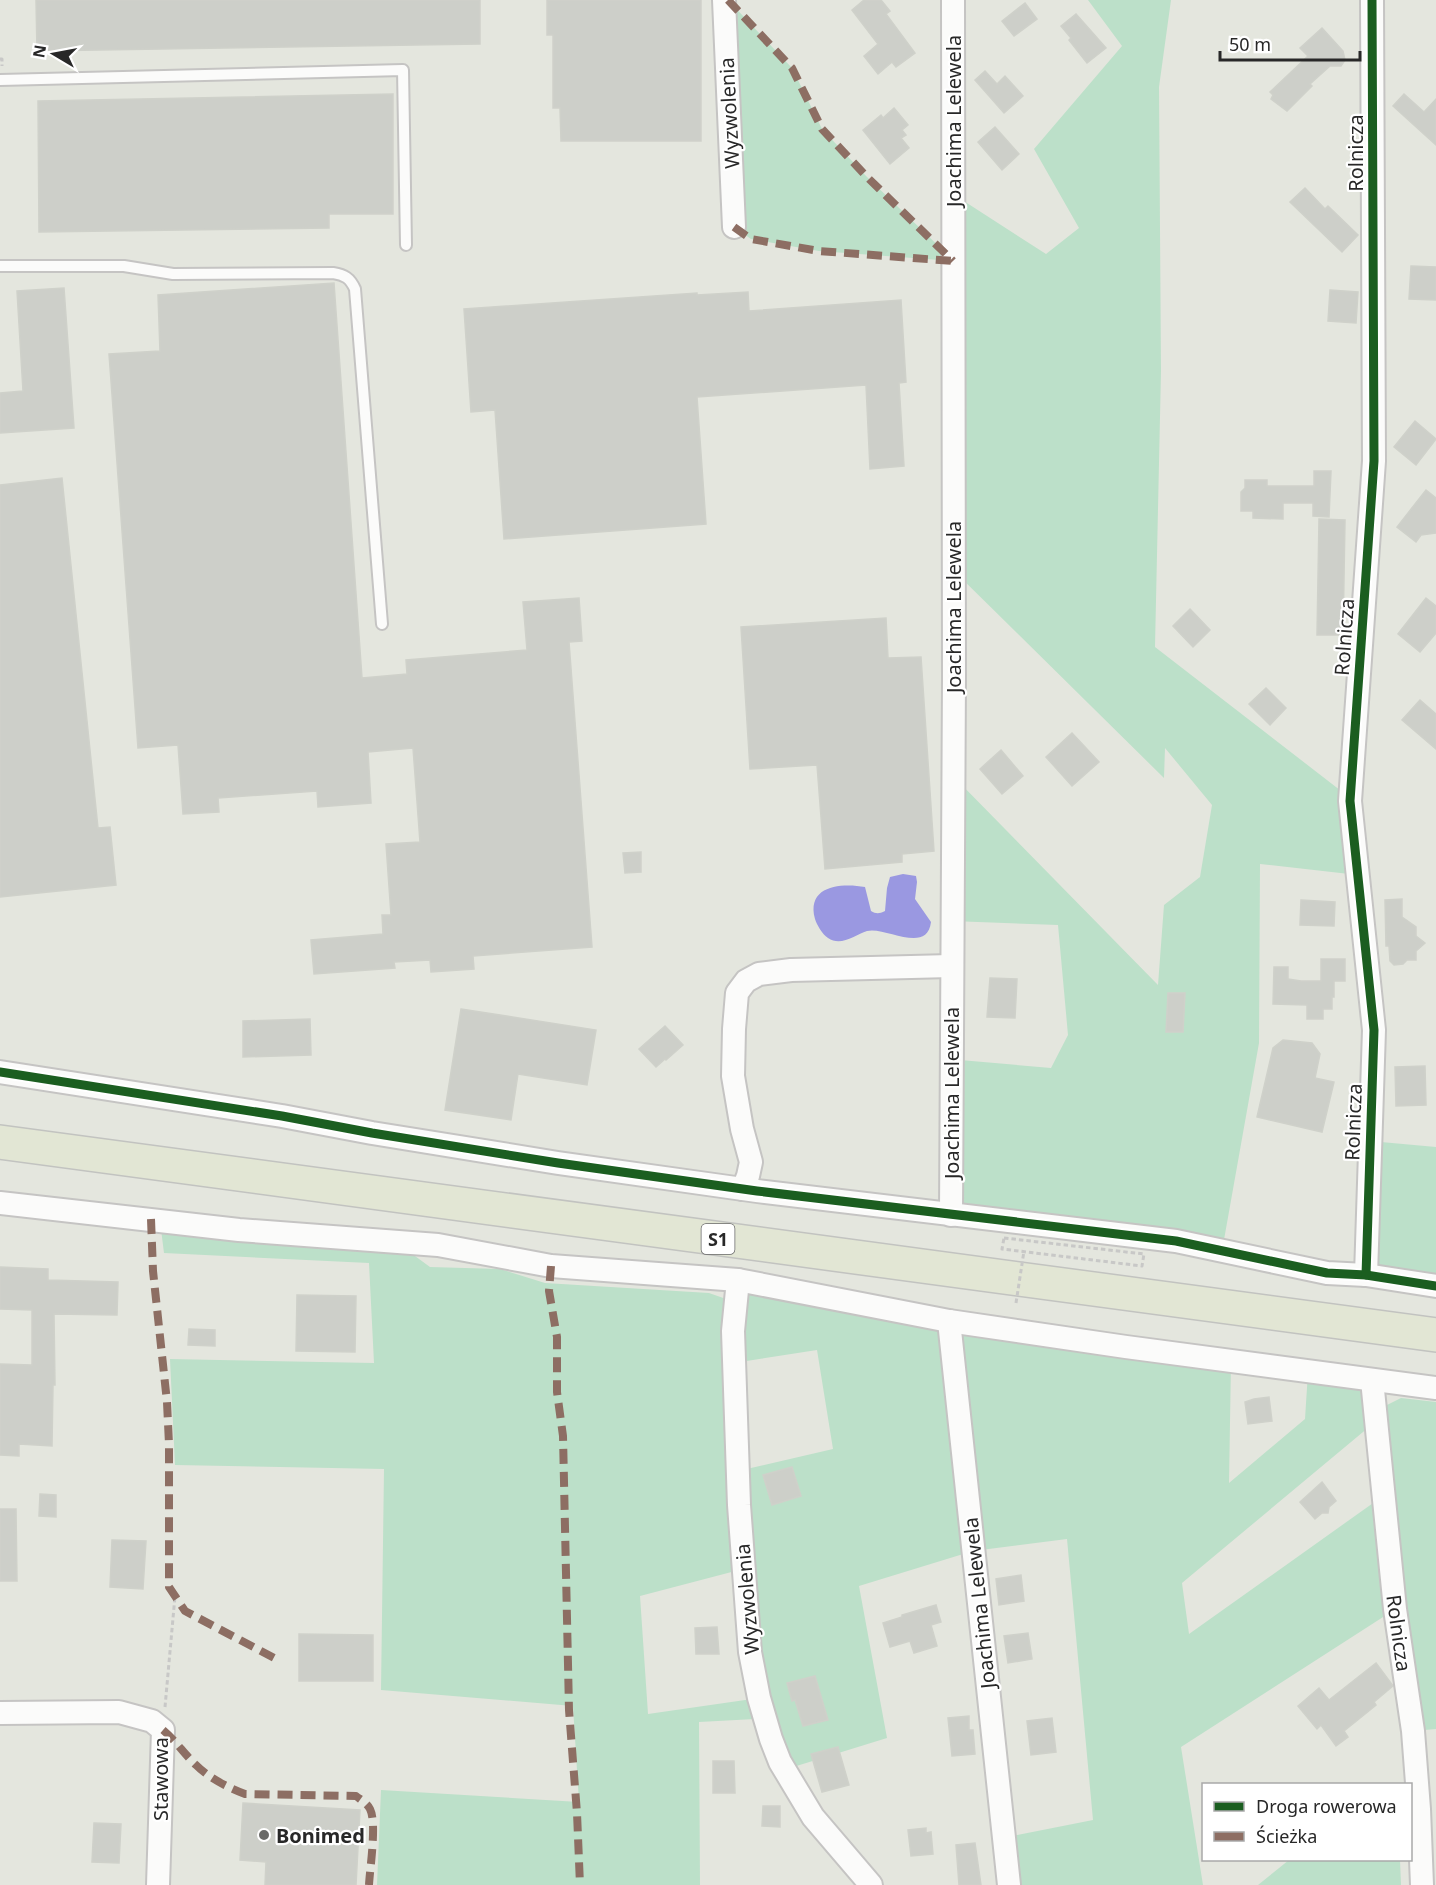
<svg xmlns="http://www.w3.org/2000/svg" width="1436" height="1885" viewBox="0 0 1436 1885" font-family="'Noto Sans',sans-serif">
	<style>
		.green { fill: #bce0c9; fill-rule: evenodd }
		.water { fill: #9a98e1 }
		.building { fill: #cdcfc9; stroke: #cfd1ca; stroke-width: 1.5 }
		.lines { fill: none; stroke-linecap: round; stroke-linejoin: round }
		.lane-casing { stroke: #c5c4c3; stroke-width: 14 }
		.street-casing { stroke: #c5c4c3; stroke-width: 26 }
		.highway-casing { stroke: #c2c3c0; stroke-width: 36 }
		.path { stroke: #c8c8c7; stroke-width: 3; stroke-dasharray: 4.5 3; stroke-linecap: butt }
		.lane { stroke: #fbfbfa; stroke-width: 10 }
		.street { stroke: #fbfbfa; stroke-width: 22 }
		.highway { stroke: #e2e6d4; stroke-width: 33 }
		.path-bridge { stroke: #c8c8c7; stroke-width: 3; stroke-dasharray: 4.5 3; stroke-linecap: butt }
		.quiet { stroke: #8d6e63; stroke-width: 8; stroke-dasharray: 15 8; stroke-linecap: butt }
		.cycleway-casing { stroke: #fff; stroke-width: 13 }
		.cycleway { stroke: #1b5e20; stroke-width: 9 }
		.poi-dot { fill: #6a6a68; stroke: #fff; stroke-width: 2 }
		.labels { text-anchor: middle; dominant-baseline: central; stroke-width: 4.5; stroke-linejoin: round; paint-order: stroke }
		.shield { fill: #fff; stroke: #686868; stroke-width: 1.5 }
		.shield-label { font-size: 18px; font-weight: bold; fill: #282828 }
		.street-label { font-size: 20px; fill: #282828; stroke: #fff }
		.poi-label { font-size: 20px; font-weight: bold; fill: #282828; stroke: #fff; text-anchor: start }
	</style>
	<rect width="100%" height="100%" fill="#e4e6de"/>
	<g class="green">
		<polygon points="728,0 792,68 822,129 867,177 953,260 953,194 1046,254 1079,228 1034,149 1122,46 1088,0 1171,0 1159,87 1161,371 1155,647 1345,794 1358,875 1260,864 1259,1043 1222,1251 964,1208 960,1199 960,1060 1051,1068 1068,1035 1058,925 951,921 953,776 1158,985 1164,905 1200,877 1212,805 1165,748 1164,778 953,570 953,261 819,251 751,239 734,227"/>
		<polygon points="1370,1141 1436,1147 1436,1286 1366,1275"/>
		<path d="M 161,1229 L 404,1248 L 430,1267 L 500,1269 L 545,1283 L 709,1293 L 729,1300 L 738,1280 L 1231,1362 L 1229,1483 L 1305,1419 L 1308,1372 L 1372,1380 L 1381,1408 L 1401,1398 L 1436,1402 L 1436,1729 L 1413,1731 L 1394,1610 L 1181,1747 L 1203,1885 L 1008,1885 L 1007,1837 L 1093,1820 L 1067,1539 L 973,1551 L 859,1586 L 887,1738 L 777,1772 L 755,1719 L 699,1722 L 700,1885 L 377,1885 L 381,1790 L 579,1802 L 573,1706 L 381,1690 L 384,1469 L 175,1465 L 170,1359 L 374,1363 L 369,1263 L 164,1253 ZM 817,1350 L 833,1449 L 738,1471 L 734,1363 ZM 1375,1422 L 1383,1496 L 1189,1634 L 1182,1583 ZM 743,1569 L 759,1698 L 648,1714 L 640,1596 Z"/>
		<polygon points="1289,1860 1400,1860 1401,1885 1258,1885"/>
	</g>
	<path class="water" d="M 903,874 L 916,876 L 917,882 L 915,899 L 931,922 C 927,955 885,926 867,931 C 855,935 841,947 828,938 C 822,934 817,925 815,919 C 806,885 842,883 865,887 L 871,911 C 876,914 879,914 885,911 L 887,888 L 890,877 Z"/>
	<g class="building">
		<polygon points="36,0 480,0 480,44 37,51"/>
		<polygon points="547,0 701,0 701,141 561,141 560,108 553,108 553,35 547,35"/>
		<polygon points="864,0 881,0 890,11 886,14 915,53 896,67 892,62 878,74 864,56 878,44 852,10"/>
		<polygon points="1025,3 1037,19 1014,36 1002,21"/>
		<polygon points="1076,14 1106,48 1087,63 1069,40 1071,38 1061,26"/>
		<polygon points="1322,28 1343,51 1345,60 1341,66 1330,66 1310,84 1312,86 1287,111 1271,99 1273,95 1270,92 1308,56 1300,48"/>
		<polygon points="985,71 997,84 1005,76 1023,96 1004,113 975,80"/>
		<polygon points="393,94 393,214 329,214 329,228 39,232 38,101"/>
		<polygon points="1404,94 1424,112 1436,99 1436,145 1393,106"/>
		<polygon points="894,108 908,125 902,130 906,135 901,138 909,148 890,164 863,130 881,115 883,118"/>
		<polygon points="995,127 1019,154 1002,170 978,142"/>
		<polygon points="1305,188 1325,209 1328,206 1358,235 1342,252 1290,202"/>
		<polygon points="1411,266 1436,267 1436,300 1409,299"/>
		<polygon points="334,283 362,678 407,674 406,660 527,650 523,602 579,598 582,641 569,642 592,947 473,956 474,969 431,972 430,960 394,962 395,968 314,974 311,940 383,934 382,915 391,915 386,844 420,842 413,748 368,752 371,803 318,807 317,791 218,798 219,812 183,814 178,745 138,748 109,354 160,351 158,295"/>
		<polygon points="64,288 74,428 0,433 0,393 23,391 17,291"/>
		<polygon points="1330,290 1358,292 1356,323 1328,321"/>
		<polygon points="748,292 749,311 901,300 906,382 899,383 904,466 870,469 866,385 697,397 706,524 504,539 495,410 471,412 464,309 697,293 697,295"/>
		<polygon points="1415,421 1436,439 1416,465 1394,447"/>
		<polygon points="1314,471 1331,471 1329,517 1313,516 1313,503 1283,503 1283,519 1253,518 1253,511 1241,511 1241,492 1245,488 1245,480 1267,480 1267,486 1314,486"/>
		<polygon points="62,478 98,828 110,827 116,885 0,897 0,485"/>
		<polygon points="1426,490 1436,498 1436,533 1421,535 1416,542 1397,527"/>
		<polygon points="1319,519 1345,520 1343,635 1317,635"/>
		<polygon points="1426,598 1436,606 1436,633 1420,652 1398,634"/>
		<polygon points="1190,609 1210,630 1193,647 1173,626"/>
		<polygon points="886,618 888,658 921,657 934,851 902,854 902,862 825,869 817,765 750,769 741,627"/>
		<polygon points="1266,688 1286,708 1270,725 1249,704"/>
		<polygon points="1420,700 1436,714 1436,749 1402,720"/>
		<polygon points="1072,733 1099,762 1072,786 1046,757"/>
		<polygon points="1001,750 1023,776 1002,794 980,769"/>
		<polygon points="641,852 641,872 625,873 623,853"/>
		<polygon points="1402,899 1402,917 1416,927 1416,936 1425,943 1416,951 1416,960 1407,960 1403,964 1394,965 1390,961 1389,946 1386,946 1385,900"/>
		<polygon points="1301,900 1335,902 1334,926 1300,925"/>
		<polygon points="1321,959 1345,959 1345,981 1334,981 1334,997 1332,997 1332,1009 1323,1009 1323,1019 1307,1019 1307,1005 1273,1004 1274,967 1288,967 1288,979 1301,981 1321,981"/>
		<polygon points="990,978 1017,979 1015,1018 987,1017"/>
		<polygon points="1168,993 1185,993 1183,1032 1166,1032"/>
		<polygon points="461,1009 596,1030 587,1085 518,1074 511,1120 445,1110"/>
		<polygon points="310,1019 311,1055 243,1057 243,1021"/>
		<polygon points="665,1026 683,1045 666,1060 665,1059 656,1067 639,1049"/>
		<polygon points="1283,1040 1312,1043 1320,1054 1315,1078 1334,1082 1322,1132 1257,1117 1273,1048"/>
		<polygon points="1425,1066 1426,1105 1396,1106 1395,1067"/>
		<polygon points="0,1267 48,1269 48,1280 118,1282 117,1315 54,1314 55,1385 53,1385 52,1446 19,1444 19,1456 0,1455 0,1364 32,1365 32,1310 0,1309"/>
		<polygon points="297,1295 356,1296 355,1352 296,1351"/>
		<polygon points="189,1329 215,1330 215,1346 188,1345"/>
		<polygon points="1269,1397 1272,1421 1248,1424 1245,1402 1254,1399"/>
		<polygon points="792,1467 801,1496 772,1505 763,1475"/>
		<polygon points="1322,1482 1336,1501 1329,1507 1328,1513 1322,1513 1315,1519 1300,1502"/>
		<polygon points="40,1494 56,1495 56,1517 39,1516"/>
		<polygon points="0,1509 16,1509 17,1581 0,1581"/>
		<polygon points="112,1540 146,1541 143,1589 110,1587"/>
		<polygon points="1021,1575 1024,1601 999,1605 996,1579"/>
		<polygon points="936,1605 941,1622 931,1625 937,1646 914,1653 910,1641 890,1647 883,1623 902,1617 902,1615"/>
		<polygon points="717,1627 719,1654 696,1654 695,1628"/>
		<polygon points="1028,1633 1032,1659 1008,1663 1004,1636"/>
		<polygon points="299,1634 373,1635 373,1681 299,1681"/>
		<polygon points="1376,1663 1393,1686 1374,1702 1376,1705 1344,1731 1348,1737 1336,1746 1321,1725 1317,1729 1298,1706 1319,1688 1329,1700"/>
		<polygon points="815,1676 828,1720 803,1726 795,1700 792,1701 787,1683"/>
		<polygon points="969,1716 969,1730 973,1730 975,1754 952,1756 948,1718"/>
		<polygon points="1052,1718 1056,1752 1031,1755 1027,1721"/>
		<polygon points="838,1747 849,1785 822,1792 811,1754"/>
		<polygon points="713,1761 734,1761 735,1793 713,1793"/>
		<polygon points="243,1803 360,1810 356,1885 265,1885 266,1862 240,1860"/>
		<polygon points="763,1806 780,1806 780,1827 762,1826"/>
		<polygon points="94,1823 121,1824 119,1863 92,1862"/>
		<polygon points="926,1828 926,1833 931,1832 933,1854 911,1856 908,1830"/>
		<polygon points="975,1843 981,1885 959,1885 956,1845"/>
	</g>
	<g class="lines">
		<g class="lane-casing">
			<g id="lane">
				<polyline points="0,80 403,70 406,245"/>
				<path d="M 0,266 L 124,266 L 173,274 L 333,273 C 345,275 350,278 355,289 L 382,624"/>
			</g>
		</g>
		<g class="street-casing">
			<g id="street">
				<polyline points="724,0 734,227"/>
				<polyline points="0,1072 282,1116 372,1133 558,1163 757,1191 1176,1241 1327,1273 1366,1275 1436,1286"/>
				<polyline points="743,1189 748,1176 751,1162 742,1129 733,1076 734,1029 737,993 746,981 759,974 791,970 951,966"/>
				<polyline points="0,1203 239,1230 438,1245 551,1266 738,1280 949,1321 1126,1347 1436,1388"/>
				<polyline points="951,1215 954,679 953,0"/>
				<polyline points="1366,1275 1374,1030 1350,801 1374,461 1372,0"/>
				<polyline points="738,1280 733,1331 739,1505 750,1652 759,1698 771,1739 780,1762 813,1817 871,1885"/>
				<polyline points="949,1321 1009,1885"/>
				<polyline points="1372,1380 1395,1609 1413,1731 1419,1809 1422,1885"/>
				<polyline points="0,1713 119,1712 152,1721 163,1730 158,1885"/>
			</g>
		</g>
		<g class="highway-casing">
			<polyline id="highway" points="0,1142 1436,1335"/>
		</g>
		<g class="path">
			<polyline points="0,59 2,59 2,66"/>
			<polygon points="1004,1238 1144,1254 1142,1266 1002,1249"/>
			<polyline points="165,1707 175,1596"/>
		</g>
		<use href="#lane" class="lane"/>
		<use href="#street" class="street"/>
		<use href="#highway" class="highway"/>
		<polyline class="path-bridge" points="1016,1303 1024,1251"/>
		<g class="quiet">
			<polyline points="728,0 792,68 822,129 867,177 953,261"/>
			<polyline points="734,227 751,239 819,251 953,261"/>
			<polyline points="151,1219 153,1271 167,1402 169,1444 169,1587 185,1611 276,1659"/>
			<polyline points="551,1266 549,1291 557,1337 557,1392 563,1436 569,1710 577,1813 580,1885"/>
			<path d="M 163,1730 C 176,1741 184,1754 196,1765 C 209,1778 227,1787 245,1794 L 356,1796 C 361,1800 367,1803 370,1809 C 377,1823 370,1867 369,1885"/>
		</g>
		<g class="cycleway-casing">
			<g id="cycleway">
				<polyline points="0,1072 282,1116 372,1133 558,1163 757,1191 1176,1241 1327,1273 1366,1275 1436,1286"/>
				<polyline points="1366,1275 1374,1030 1350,801 1374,461 1372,0"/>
			</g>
		</g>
		<use href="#cycleway" class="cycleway"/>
	</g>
	<circle class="poi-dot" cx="264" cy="1835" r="6"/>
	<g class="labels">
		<rect class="shield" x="701.5" y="1224" width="33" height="30" rx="4.5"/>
		<g class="shield-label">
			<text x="718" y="1239">S1</text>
		</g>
		<g class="street-label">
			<text transform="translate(729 113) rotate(-93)">Wyzwolenia</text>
			<text transform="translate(953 121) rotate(-90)">Joachima Lelewela</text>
			<text transform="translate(1355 153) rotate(-90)">Rolnicza</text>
			<text transform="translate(953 607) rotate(-90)">Joachima Lelewela</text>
			<text transform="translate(1344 637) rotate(-86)">Rolnicza</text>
			<text transform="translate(951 1093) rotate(-90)">Joachima Lelewela</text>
			<text transform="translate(1353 1122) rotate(-88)">Rolnicza</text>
			<text transform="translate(747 1599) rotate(-95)">Wyzwolenia</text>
			<text transform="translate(979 1603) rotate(-96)">Joachima Lelewela</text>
			<text transform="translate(1399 1633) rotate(82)">Rolnicza</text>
			<text transform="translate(160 1779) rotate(-90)">Stawowa</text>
		</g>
		<g class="poi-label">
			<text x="276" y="1835">Bonimed</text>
		</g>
	</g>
	<rect x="1202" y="1783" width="210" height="78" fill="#ffffff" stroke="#a9a9a9" stroke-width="1.5"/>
	<rect x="1214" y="1802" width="30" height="9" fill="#1b5e20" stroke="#a9a9a9" stroke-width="1.5"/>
	<text x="1256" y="1813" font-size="18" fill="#282828">Droga rowerowa</text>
	<rect x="1214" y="1832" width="30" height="9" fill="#8d6e63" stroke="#a9a9a9" stroke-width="1.5"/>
	<text x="1256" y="1843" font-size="18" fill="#282828">Ścieżka</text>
	<g transform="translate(54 54) rotate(280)" stroke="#ffffff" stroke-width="4.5" paint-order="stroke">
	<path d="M0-4.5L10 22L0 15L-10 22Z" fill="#282828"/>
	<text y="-9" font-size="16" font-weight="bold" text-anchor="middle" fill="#282828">N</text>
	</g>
	<path d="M1220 51v9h140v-9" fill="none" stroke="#282828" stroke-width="3"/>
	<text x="1229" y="51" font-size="18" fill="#282828" stroke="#ffffff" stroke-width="4.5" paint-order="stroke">50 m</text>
</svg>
